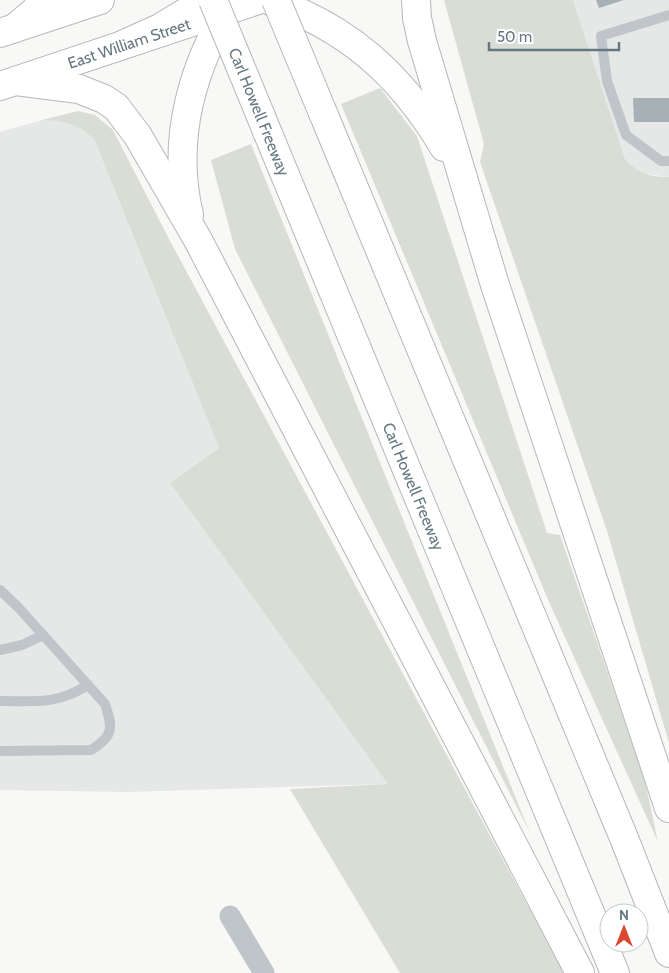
<svg xmlns="http://www.w3.org/2000/svg" width="669" height="973" viewBox="0 0 669 973" font-family="Cabin,sans-serif">
	<style>
		.built { fill: #e6e8e7 }
		.green { fill: #d9ddd5 }
		.building { fill: #a7b1b5 }
		.lines { fill: none; stroke-linecap: round; stroke-linejoin: round }
		.primary-casing { stroke: #b3b9bc; stroke-width: 30 }
		.highway-casing { stroke: #b3b8bb; stroke-width: 30 }
		.lane { stroke: #bfc5c8; stroke-width: 10 }
		.street { stroke: #bfc5c8; stroke-width: 21 }
		.primary { stroke: #fff; stroke-width: 28 }
		.highway { stroke: #fff; stroke-width: 28 }
		.highway-bridge-casing { stroke: #b3b8bb; stroke-width: 30; stroke-linecap: butt }
		.highway-bridge { stroke: #fff; stroke-width: 28 }
		.labels { text-anchor: middle; dominant-baseline: central; stroke-width: 5; stroke-linejoin: round; paint-order: stroke }
		.street-label { font-size: 16px; fill: #657780; stroke: #fff }
	</style>
	<rect width="100%" height="100%" fill="#f8f8f6"/>
	<g class="built">
		<polygon points="573,0 669,0 669,177 646,174 634,169 625,159"/>
		<polygon points="42,120 59,120 80,126 94,139 219,448 170,483 389,784 127,792 0,790 0,132"/>
	</g>
	<g class="green">
		<path d="M 444,0 L 573,0 L 625,159 C 637,173 650,177 669,177 L 669,743 L 607,531 L 480,162 L 484,144 Z"/>
		<polygon points="380,88 417,136 547,533 560,535 645,781 658,842 549,602 341,104"/>
		<path d="M 78,111 L 95,115 L 113,130 L 169,239 L 564,973 L 400,973 L 290,789 L 388,784 L 170,483 L 219,448 L 94,139 C 78,124 64,120 42,120 Z"/>
		<polygon points="251,144 530,833 235,249 211,160"/>
	</g>
	<g class="building">
		<polygon points="596,0 624,0 599,8"/>
		<polygon points="633,98 669,98 669,122 634,122"/>
	</g>
	<g class="lines">
		<g class="primary-casing">
			<g id="primary">
				<polyline points="0,33 100,0"/>
				<path id="s1" d="M 0,86 L 258,0"/>
			</g>
		</g>
		<g class="highway-casing">
			<g id="highway">
				<path d="M 268,0 C 348,27 401,75 444,147"/>
				<polyline points="416,0 417,18 422,41 495,285 669,808"/>
				<polyline points="15,28 35,11 43,0"/>
				<polyline points="120,46 160,28 206,0"/>
				<polyline points="16,81 79,89 104,99 116,107 138,136 198,240 580,973"/>
				<polyline points="323,113 624,838 669,953"/>
				<path id="s2" d="M 269,136 L 615,973"/>
				<path d="M 189,215 C 171,139 192,64 234,0"/>
			</g>
		</g>
		<g class="lane">
			<polyline points="669,15 601,36 607,81 626,135 661,161 669,161"/>
			<path d="M 0,590 L 18,607 L 105,704 C 113,728 114,736 91,750 L 0,751"/>
			<polyline points="0,650 22,645 43,635"/>
			<path d="M 0,701 C 36,701 56,705 88,685"/>
		</g>
		<polyline class="street" points="230,916 264,973"/>
		<use href="#primary" class="primary"/>
		<use href="#highway" class="highway"/>
		<g class="highway-bridge-casing">
			<g id="highway-bridge">
				<polyline points="213,0 269,136"/>
				<polyline points="276,0 323,113"/>
			</g>
		</g>
		<use href="#highway-bridge" class="highway-bridge"/>
	</g>
	<g class="labels">
		<g class="street-label">
			<text stroke="none"><textPath href="#s1" startOffset="136">East William Street</textPath></text>
			<text transform="translate(259 112) rotate(68)">Carl Howell Freeway</text>
			<text stroke="none"><textPath href="#s2" startOffset="379">Carl Howell Freeway</textPath></text>
		</g>
	</g>
	<g transform="translate(624 928)"><circle r="24" fill="#ffffff" stroke="#c1c9cc"/>
	<path d="M0-4L9 19L0 12L-9 19Z" fill="#dc4932"/>
	<text y="-8" font-size="14" font-weight="bold" text-anchor="middle" fill="#657780">N</text>
	</g>
	<path d="M489 42v8h130v-8" fill="none" stroke="#657780" stroke-width="2.5"/>
	<text x="497" y="42" font-size="15" fill="#657780" stroke="#ffffff" stroke-width="4" paint-order="stroke">50 m</text>
</svg>
